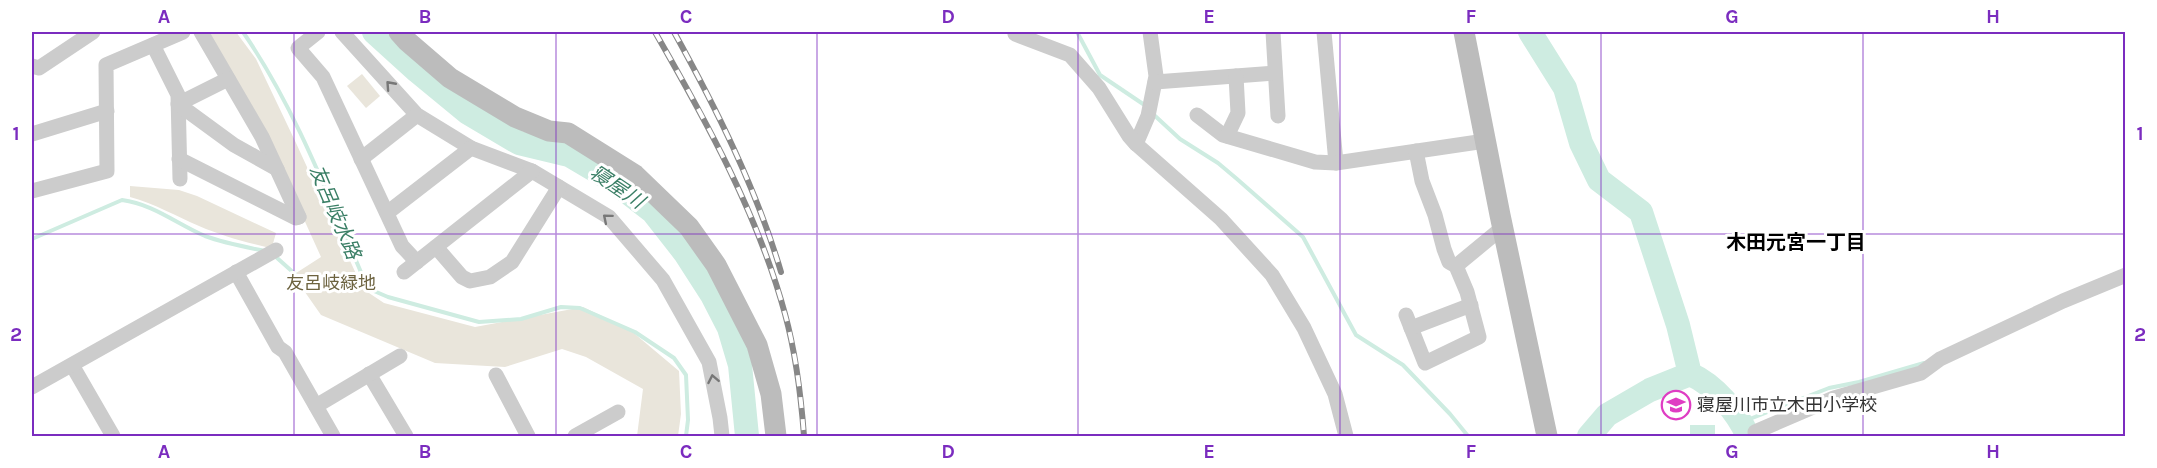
<svg xmlns="http://www.w3.org/2000/svg" width="2157" height="468" viewBox="0 0 2157 468" font-family="Karla,'Noto Sans JP',sans-serif">
	<style>
		.green { fill: #e9e5db }
		.water { fill: #ceece1 }
		.lines { fill: none; stroke-linecap: round; stroke-linejoin: round }
		.stream { stroke: #ceece1; stroke-width: 4 }
		.river { stroke: #ceece1; stroke-width: 24 }
		.street { stroke: #ccc; stroke-width: 15 }
		.secondary { stroke: #bcbcbc; stroke-width: 21 }
		.rail-casing { stroke: #878787; stroke-width: 6 }
		.rail { stroke: #fff; stroke-width: 4; stroke-dasharray: 11; stroke-linecap: butt }
		.oneway { stroke: #777 }
		.grid { fill: none; stroke: #7b2cbf; stroke-width: 1.5; stroke-opacity: 0.55 }
		.labels { text-anchor: middle; dominant-baseline: central; stroke-width: 6; stroke-linejoin: round; paint-order: stroke }
		.park-label { font-size: 18px; fill: #6d6340; stroke: #fff }
		.poi-label { font-size: 18px; fill: #323232; stroke: #fff; text-anchor: start }
		.water-label { font-size: 20px; font-style: italic; fill: #3b7f66; stroke: #fff }
		.neighbourhood-label { font-size: 20px; font-weight: bold; fill: #000; stroke: #fff }
		.neatline { fill: none; stroke: #7b2cbf; stroke-width: 2 }
		.grid-label { font-size: 20px; text-anchor: middle; font-weight: bold; fill: #7b2cbf }
	</style>
	<rect width="100%" height="100%" fill="#fff"/>
	<g class="green">
		<polygon points="206,32 236,32 256,59 296,143 363,289 384,303 475,327 583,307 629,329 679,371 681,414 678,436 637,436 643,389 586,357 562,349 505,367 435,363 321,315 293,275 321,257 292,193"/>
		<polygon points="362,74 380,96 366,108 347,86"/>
		<path d="M 130,186 L 179,190 L 197,196 L 276,233 L 272,247 L 270,248 C 245,242 222,236 199,226 C 176,216 155,204 130,197 Z"/>
	</g>
	<rect class="water" x="1690" y="425" width="25" height="11"/>
	<g class="lines">
		<g class="stream">
			<path d="M 243,32 C 296,109 329,198 366,284 L 374,291 L 388,297 L 479,322 L 521,319 L 561,307 L 580,308 L 635,332 L 674,358 L 686,375 L 688,420 L 686,436"/>
			<polyline points="1077,32 1100,75 1146,106"/>
			<polyline points="1153,114 1180,139 1218,163 1237,179 1303,237 1356,335 1403,365 1450,414 1468,436"/>
			<path d="M 32,239 L 122,200 C 153,204 177,224 205,236 C 224,243 245,247 265,251"/>
			<polyline points="276,257 295,274"/>
			<polyline points="1742,422 1829,388 1859,382 1924,363"/>
		</g>
		<g class="river">
			<polyline points="374,32 417,71 468,113 519,143 569,155 613,181 653,212 685,253 712,295 729,328 740,365 747,436"/>
			<path d="M 1530,32 L 1565,88 L 1581,143 L 1599,180 L 1641,212 L 1678,325 L 1690,374 C 1715,385 1737,412 1748,436"/>
			<polyline points="1589,436 1607,415 1650,390 1690,374"/>
		</g>
		<g class="street">
			<polyline points="201,32 262,137 299,217"/>
			<polyline points="318,32 298,48 323,77 402,246 417,262"/>
			<polyline points="342,32 417,115 471,148 532,171 609,217 663,280 709,362 720,418 722,436"/>
			<polyline points="1150,32 1156,76 1148,116 1136,144 1221,219 1272,275 1304,328 1335,394 1346,436"/>
			<polyline points="1273,32 1278,116"/>
			<polyline points="1324,32 1336,163"/>
			<polyline points="1015,34 1070,55 1099,88 1129,136 1136,144"/>
			<polyline points="153,45 178,95 180,179"/>
			<polyline points="32,66 39,68 93,32"/>
			<polyline points="228,79 178,104 234,145 277,169"/>
			<polyline points="1155,82 1275,73"/>
			<polyline points="1197,115 1223,135 1315,162 1336,163 1485,141"/>
			<polyline points="32,134 107,111"/>
			<polyline points="1227,136 1238,113 1236,76"/>
			<polyline points="179,159 296,218 299,217"/>
			<polyline points="361,159 417,115"/>
			<polyline points="32,191 107,171 106,65 183,32"/>
			<polyline points="387,213 471,148"/>
			<polyline points="436,247 462,277 470,281 490,277 512,262 559,187"/>
			<polyline points="1456,266 1502,228"/>
			<polyline points="236,272 278,347 285,352 333,436"/>
			<polyline points="404,272 532,171"/>
			<polyline points="1406,315 1425,363 1479,337 1467,292 1456,266 1449,262 1444,249 1435,215 1422,181 1416,151"/>
			<polyline points="1411,328 1471,305"/>
			<polyline points="72,365 113,436"/>
			<polyline points="369,374 406,436"/>
			<polyline points="496,375 528,436"/>
			<polyline points="32,387 276,250"/>
			<polyline points="316,406 400,356"/>
			<polyline points="1755,432 1834,398 1921,373 1940,359 2063,301 2126,275"/>
			<polyline points="575,436 618,412"/>
		</g>
		<g class="secondary">
			<polyline points="399,32 407,41 450,78 515,117 549,131 568,133 635,175 689,227 716,265 757,345 771,394 776,436"/>
			<polyline points="1464,32 1500,215 1547,436"/>
		</g>
		<g class="rail-casing">
			<g id="rail">
				<path d="M 655,32 C 706,121 758,214 785,314 C 796,354 801,396 804,436"/>
				<path d="M 674,32 C 716,108 756,188 781,272"/>
			</g>
		</g>
		<use href="#rail" class="rail"/>
	</g>
	<defs><path id="oneway-chevron" d="M-2-3.5L2.5 0L-2 3.5" fill="none" stroke-width="1.6" stroke-linecap="round" stroke-linejoin="round" transform="scale(1.5)"/></defs>
	<g class="oneway">
		<use href="#oneway-chevron" transform="translate(390 85) rotate(-132)"/>
		<use href="#oneway-chevron" transform="translate(607 218) rotate(-140)"/>
		<use href="#oneway-chevron" transform="translate(713 379) rotate(-101)"/>
	</g>
	<path class="grid" d="M 294,32 L 294,436M 556,32 L 556,436M 817,32 L 817,436M 1078,32 L 1078,436M 1340,32 L 1340,436M 1601,32 L 1601,436M 1863,32 L 1863,436M 32,234 L 2126,234"/>
	<defs>
		<g id="school-ring" transform="scale(1.5)"><circle r="9.5" fill="#fff" stroke="#df3dc3" stroke-width="1.5"/><path d="M0-5L7-2L0 1L-7-2ZM-4 1L0 2.5L4 1V4Q0 6-4 4Z" fill="#df3dc3"/></g>
	</defs>
	<g fill-rule="evenodd">
		<use href="#school-ring" x="1676" y="405"/>
	</g>
	<g class="labels">
		<g class="park-label">
			<text x="331" y="283">友呂岐緑地</text>
		</g>
		<g class="poi-label">
			<text x="1697" y="405">寝屋川市立木田小学校</text>
		</g>
		<g class="water-label">
			<text transform="translate(617 187) rotate(34)">寝屋川</text>
			<text transform="translate(335 212) rotate(67)">友呂岐水路</text>
		</g>
		<g class="neighbourhood-label">
			<text x="1796" y="242">木田元宮一丁目</text>
		</g>
	</g>
	<rect width="2157" height="468" fill="none" stroke="#ffffff" stroke-width="66"/>
	<rect x="33" y="33" width="2091" height="402" class="neatline"/>
	<g class="grid-label">
		<text x="164" y="23">A</text>
		<text x="425" y="23">B</text>
		<text x="686" y="23">C</text>
		<text x="948" y="23">D</text>
		<text x="1209" y="23">E</text>
		<text x="1471" y="23">F</text>
		<text x="1732" y="23">G</text>
		<text x="1993" y="23">H</text>
		<text x="16" y="140">1</text>
		<text x="2140" y="140">1</text>
		<text x="16" y="341">2</text>
		<text x="2140" y="341">2</text>
		<text x="164" y="458">A</text>
		<text x="425" y="458">B</text>
		<text x="686" y="458">C</text>
		<text x="948" y="458">D</text>
		<text x="1209" y="458">E</text>
		<text x="1471" y="458">F</text>
		<text x="1732" y="458">G</text>
		<text x="1993" y="458">H</text>
	</g>
</svg>
